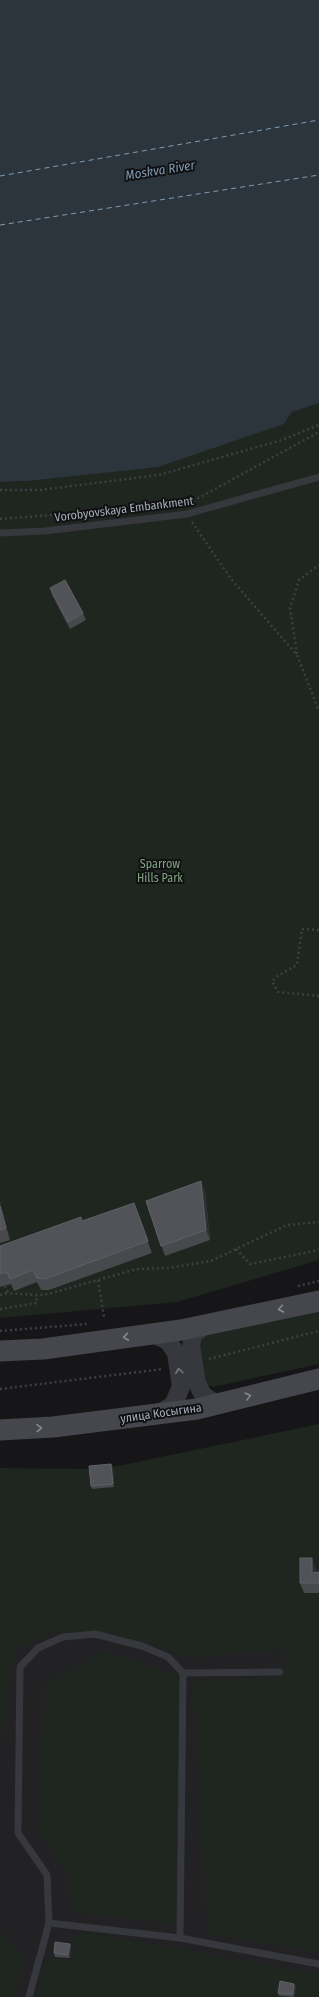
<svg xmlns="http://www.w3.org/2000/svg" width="319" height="1997" viewBox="0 0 319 1997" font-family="'Fira Sans Condensed',sans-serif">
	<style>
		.built { fill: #222225 }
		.green { fill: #1e261f }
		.water { fill: #2c353c }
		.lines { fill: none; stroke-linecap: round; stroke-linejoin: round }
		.ferry { stroke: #7f9bb3; stroke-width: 1; stroke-dasharray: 5 4; stroke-linecap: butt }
		.path { stroke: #3d3f44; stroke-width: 2.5; stroke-dasharray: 2 3; stroke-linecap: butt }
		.service { stroke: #37383d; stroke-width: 7 }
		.tertiary { stroke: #37383d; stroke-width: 18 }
		.secondary { stroke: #45474d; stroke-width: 21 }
		.wall { fill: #47494d }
		.shaded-wall { fill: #2f3033 }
		.building { fill: #525359; stroke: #5f6168 }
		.oneway { stroke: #858993 }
		.oneway2 { stroke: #757881 }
		.labels { text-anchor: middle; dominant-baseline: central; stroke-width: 4; stroke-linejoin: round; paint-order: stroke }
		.street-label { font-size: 12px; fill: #a8adb8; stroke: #111113 }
		.park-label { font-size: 12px; fill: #7fa381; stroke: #111113 }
		.water-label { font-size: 13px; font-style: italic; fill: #7f9bb3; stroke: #111113 }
	</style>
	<rect width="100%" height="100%" fill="#161618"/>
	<polygon class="built" points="319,1478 319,1997 0,1997 0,1554"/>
	<g class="green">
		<polygon points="319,403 319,1260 177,1302 0,1318 0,482 27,481 284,424 292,412"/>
		<polygon points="319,1309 319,1364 213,1387 203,1383 194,1338"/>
		<polygon points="319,1424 319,1952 208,1934 193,1682 284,1676 285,1649 193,1658 108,1632 53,1632 14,1650 0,1747 0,1468 90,1469 113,1467"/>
		<polygon points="106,1652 179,1675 179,1924 72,1912 67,1872 38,1832 46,1683"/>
		<polygon points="0,1931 22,1957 16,1997 0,1997"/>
		<polygon points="77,1931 319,1974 319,1997 36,1997 46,1957 72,1960"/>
	</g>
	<polygon class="water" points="0,0 319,0 319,403 292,412 284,424 158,467 27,481 0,482"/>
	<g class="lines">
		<g class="ferry">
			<polyline points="0,176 319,120"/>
			<polyline points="0,225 319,175"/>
		</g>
		<g class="path">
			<polyline points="0,490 40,490 159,475 282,440 319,425"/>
			<polyline points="193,501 319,432"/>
			<polyline points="0,519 131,509"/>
			<polyline points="192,522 231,579 297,655 319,711"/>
			<polyline points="297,654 290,608 299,580 319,565"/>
			<polyline points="319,930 302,929 297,965 279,975 272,981 278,992 319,996"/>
			<polyline points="236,1249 250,1264 319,1250"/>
			<polyline points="98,1280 104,1317"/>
			<polyline points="5,1286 8,1293 36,1295 48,1294 137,1269 169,1268 211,1261 287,1225 319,1222"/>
			<polyline points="298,1286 319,1281"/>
			<polyline points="0,1295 8,1293"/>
			<polyline points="0,1309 37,1303 36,1295"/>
			<polyline points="0,1331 87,1324"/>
			<polyline points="209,1359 319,1331"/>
			<polyline points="0,1389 163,1369"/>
		</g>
		<g class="service">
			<polyline points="0,533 45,531 187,514 319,477"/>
			<polyline points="183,1673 280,1672"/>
			<polyline points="49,1923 180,1938 319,1964"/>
			<polyline points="29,1997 49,1923 47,1875 18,1833 20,1667 38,1648 63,1637 95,1634 142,1646 168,1657 183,1673 180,1938"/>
		</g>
		<g class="tertiary">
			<polyline points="207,1324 193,1335 191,1346 197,1383 203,1395 216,1404"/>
			<polyline points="153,1334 168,1341 176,1353 181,1387 173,1405 158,1414"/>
		</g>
		<g class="secondary">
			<polyline points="0,1351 43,1349 181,1330 319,1301"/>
			<polyline points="0,1430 53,1427 197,1409 319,1379"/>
		</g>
	</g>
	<g class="wall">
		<polygon points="50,588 83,613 86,620 70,629 52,595"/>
		<polygon points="205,1191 210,1240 165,1256 146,1201"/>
		<polygon points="0,1202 10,1240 0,1243"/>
		<polygon points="134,1203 152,1253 49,1290 41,1290 37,1282 14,1291 11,1284 0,1287 0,1246 82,1221"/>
		<polygon points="111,1464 113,1467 114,1487 92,1489 91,1486"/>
		<polygon points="315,1567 316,1573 319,1572 319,1593 304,1593 300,1583"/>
		<polygon points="70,1944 71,1948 70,1958 55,1957 54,1953"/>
		<polygon points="294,1984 296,1987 294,1997 279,1996 278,1993"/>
	</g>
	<g class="shaded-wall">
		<polygon points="201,1181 205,1191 210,1240 206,1230"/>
		<polygon points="0,1202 10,1240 6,1228 0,1206"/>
		<polygon points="111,1464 113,1467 114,1487 113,1484"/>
		<polygon points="312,1558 315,1567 316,1582 312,1573"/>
		<polygon points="70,1944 71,1948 70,1958 68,1955"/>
		<polygon points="294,1984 296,1987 294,1997 293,1994"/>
	</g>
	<g class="building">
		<polygon points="65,580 83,613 68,622 50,588"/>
		<polygon points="201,1181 206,1230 161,1246 146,1201"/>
		<polygon points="134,1203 148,1241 45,1279 37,1278 33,1270 10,1279 7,1272 0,1274 0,1246 81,1217 82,1221"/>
		<polygon points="0,1206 6,1228 0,1230"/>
		<polygon points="111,1464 113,1484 91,1486 89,1466"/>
		<polygon points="300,1558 312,1558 312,1573 319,1572 319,1583 300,1583"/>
		<polygon points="55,1942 70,1944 68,1955 54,1953"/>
		<polygon points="280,1981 294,1984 293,1994 278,1993"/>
	</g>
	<defs><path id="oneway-chevron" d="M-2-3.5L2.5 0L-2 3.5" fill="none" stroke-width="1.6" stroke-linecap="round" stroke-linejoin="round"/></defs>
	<g class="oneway">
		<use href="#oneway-chevron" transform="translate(281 1309) rotate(169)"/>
		<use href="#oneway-chevron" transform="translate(126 1337) rotate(172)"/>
		<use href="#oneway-chevron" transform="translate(248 1396) rotate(-14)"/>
		<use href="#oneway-chevron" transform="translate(39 1428) rotate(-3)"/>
	</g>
	<use class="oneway2" href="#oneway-chevron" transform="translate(179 1371) rotate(-97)"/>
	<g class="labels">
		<g class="street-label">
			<text transform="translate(124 509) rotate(-7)">Vorobyovskaya Embankment</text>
			<text transform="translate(161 1413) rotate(-8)">улица Косыгина</text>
		</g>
		<g class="park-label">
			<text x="160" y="864">Sparrow<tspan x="160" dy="14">Hills Park</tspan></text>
		</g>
		<g class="water-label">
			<text transform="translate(160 170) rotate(-9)">Moskva River</text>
		</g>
	</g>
</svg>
